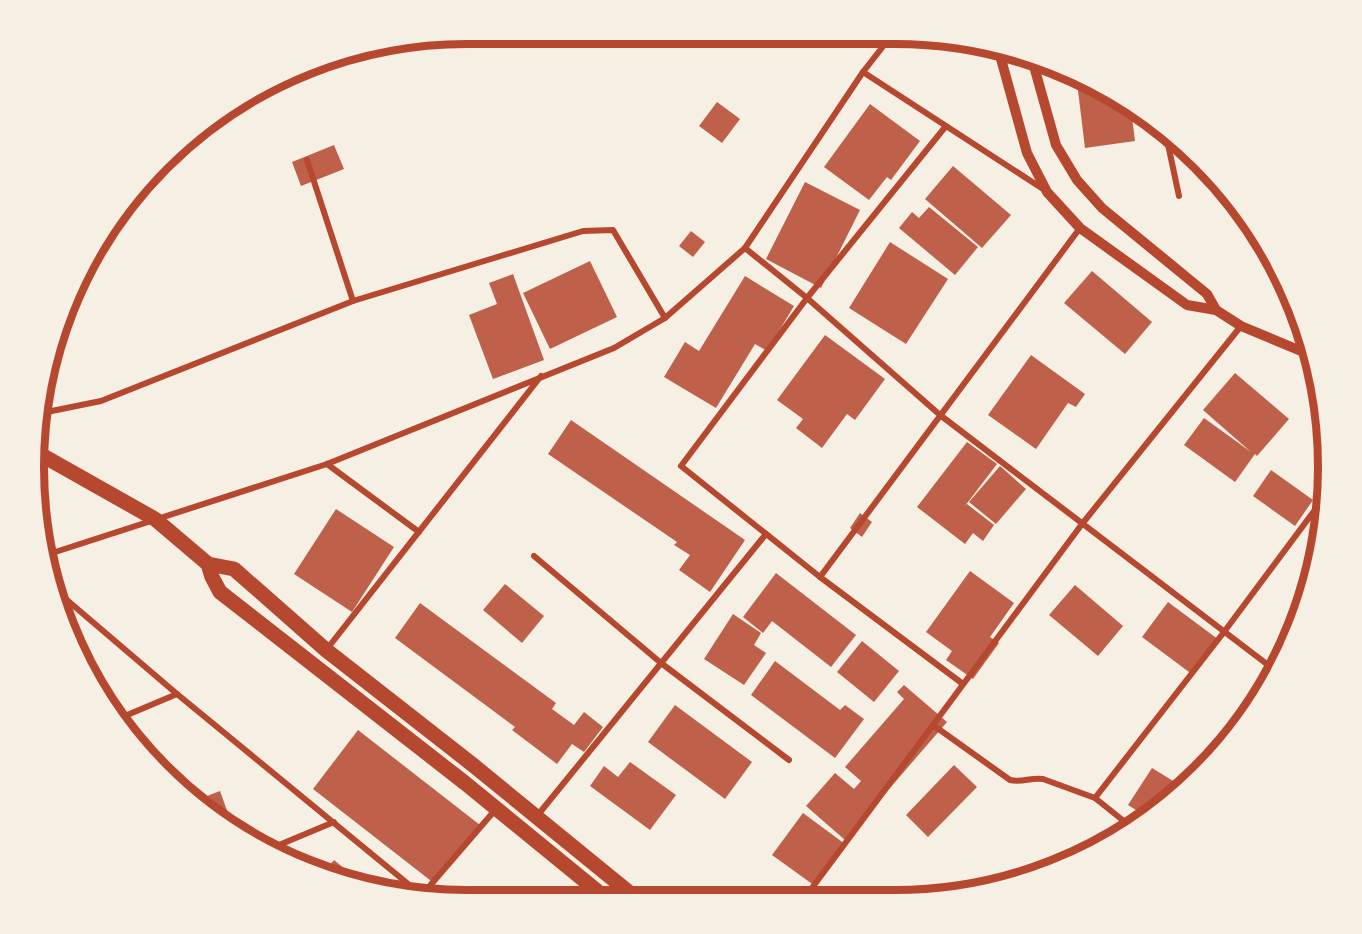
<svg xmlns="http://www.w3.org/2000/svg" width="1362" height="934" viewBox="0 0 1362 934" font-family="'Archivo Narrow',sans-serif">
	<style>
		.building { fill: #bf614a }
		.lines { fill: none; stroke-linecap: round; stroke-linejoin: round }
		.minor { stroke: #b5482f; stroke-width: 6 }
		.tertiary { stroke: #b5482f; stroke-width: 10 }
		.primary { stroke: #b5482f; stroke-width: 15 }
		.rim { fill: none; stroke: #b5482f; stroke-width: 8 }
	</style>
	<rect width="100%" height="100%" fill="#f6efe4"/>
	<g class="building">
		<polygon points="1076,74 1087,78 1131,109 1135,141 1085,148"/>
		<polygon points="717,102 740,119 722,143 699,126"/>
		<polygon points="870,104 920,141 891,180 887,177 869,200 824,167"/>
		<polygon points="334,145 344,169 301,186 292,162"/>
		<polygon points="953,166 1011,215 982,248 925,199"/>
		<polygon points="805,182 860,210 821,288 766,259"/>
		<polygon points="929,207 978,247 955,275 899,228 912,212 919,218"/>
		<polygon points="691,231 705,242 693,257 679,246"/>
		<polygon points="890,242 948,279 906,344 849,308"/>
		<polygon points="590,261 617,317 550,349 523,293"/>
		<polygon points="1092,271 1152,322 1125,354 1064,303"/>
		<polygon points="513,274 544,360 493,379 469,315 497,304 489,283"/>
		<polygon points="745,276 794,306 767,351 755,344 716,408 664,377 685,342 699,351"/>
		<polygon points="825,335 885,379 855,420 847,414 822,448 796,428 803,419 777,400"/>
		<polygon points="1031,355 1085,394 1076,407 1068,403 1036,449 988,415"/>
		<polygon points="1235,373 1289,419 1257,456 1255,454 1235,482 1184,445 1204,418 1251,452 1203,410"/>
		<polygon points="571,420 745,540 710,592 679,570 690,555 674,545 677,542 548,454"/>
		<polygon points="967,442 997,464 965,506 967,504 994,525 983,541 973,533 965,544 917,507"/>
		<polygon points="1000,466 1026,489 996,524 969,502"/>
		<polygon points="1271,470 1313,500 1295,526 1253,496"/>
		<polygon points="336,509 394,547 352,612 294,574"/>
		<polygon points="860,513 872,522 862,537 850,528"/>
		<polygon points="970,571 1014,603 990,637 999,643 973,679 946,660 952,651 926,632"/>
		<polygon points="776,573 856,635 831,667 772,621 763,633 743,617"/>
		<polygon points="505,584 544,616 522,643 483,610"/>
		<polygon points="1075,585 1123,626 1098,656 1049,615"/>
		<polygon points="1168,602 1219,640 1193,675 1142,637"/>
		<polygon points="420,603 556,703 552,709 574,725 584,712 603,727 584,752 572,744 557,764 512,730 515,727 395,638"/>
		<polygon points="733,614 761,633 754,645 766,653 744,685 704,659"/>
		<polygon points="862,641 899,671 874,702 837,672"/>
		<polygon points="775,661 840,710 845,705 864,719 835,758 751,695"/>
		<polygon points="904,685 947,722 845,840 806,806 835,773 854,789 861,781 845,767 904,699 897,692"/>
		<polygon points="675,705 752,762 725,799 648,742"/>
		<polygon points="358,730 480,825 435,884 313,789"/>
		<polygon points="630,762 676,795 650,830 590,786 604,766 618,777"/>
		<polygon points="954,765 977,787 928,837 906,815"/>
		<polygon points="1152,768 1183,787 1144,815 1128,805"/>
		<polygon points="220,791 235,833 226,828 194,801"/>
		<polygon points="803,813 845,844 815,886 772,855"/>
		<polygon points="334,860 368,888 322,874"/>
	</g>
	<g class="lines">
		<g class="minor">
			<polyline points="863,72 1043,189"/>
			<polyline points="1166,135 1179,196"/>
			<polyline points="745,248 807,298 940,415 1276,671"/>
			<polyline points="353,301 583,231 613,230 665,318"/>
			<polyline points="37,414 101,401 353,301 307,160"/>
			<polyline points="327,464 419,532"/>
			<polyline points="43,556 327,464 614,348 665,318 745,248 863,72 888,40"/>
			<polyline points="534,556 661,663 789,760"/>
			<polyline points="820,577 681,466 807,298 946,126"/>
			<polyline points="54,589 177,694 424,897"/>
			<polyline points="327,649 541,376"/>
			<polyline points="963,684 820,577 1080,228"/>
			<polyline points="120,718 177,694"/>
			<polyline points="1095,798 1224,632 1326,495"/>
			<polyline points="537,816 766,534"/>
			<path d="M 1130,826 L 1095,798 L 1043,779 C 1031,777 1022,783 1010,780 L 933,725 L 1082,524 L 1241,326"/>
			<polyline points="267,850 334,822"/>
			<polyline points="421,896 496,809"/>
			<polyline points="806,896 933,725"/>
		</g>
		<g class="tertiary">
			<polyline points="998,48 1027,153 1047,192 1080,228 1187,305 1216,310 1241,326 1313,356"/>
			<polyline points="1032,59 1056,145 1077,180 1102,208 1207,294 1216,310"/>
		</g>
		<g class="primary">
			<polyline points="38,453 155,519 208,564 212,577 220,592 465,783 607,899"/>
			<polyline points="208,564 234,569 326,650 473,765 636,898"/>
		</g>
	</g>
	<path d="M0 0H1362V934H0ZM467 44H895A423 423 0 0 1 1318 467V467A423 423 0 0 1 895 890H467A423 423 0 0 1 44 467V467A423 423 0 0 1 467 44Z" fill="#f6efe4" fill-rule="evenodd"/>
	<path class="rim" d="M467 44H895A423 423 0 0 1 1318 467V467A423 423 0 0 1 895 890H467A423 423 0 0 1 44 467V467A423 423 0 0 1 467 44Z"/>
</svg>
